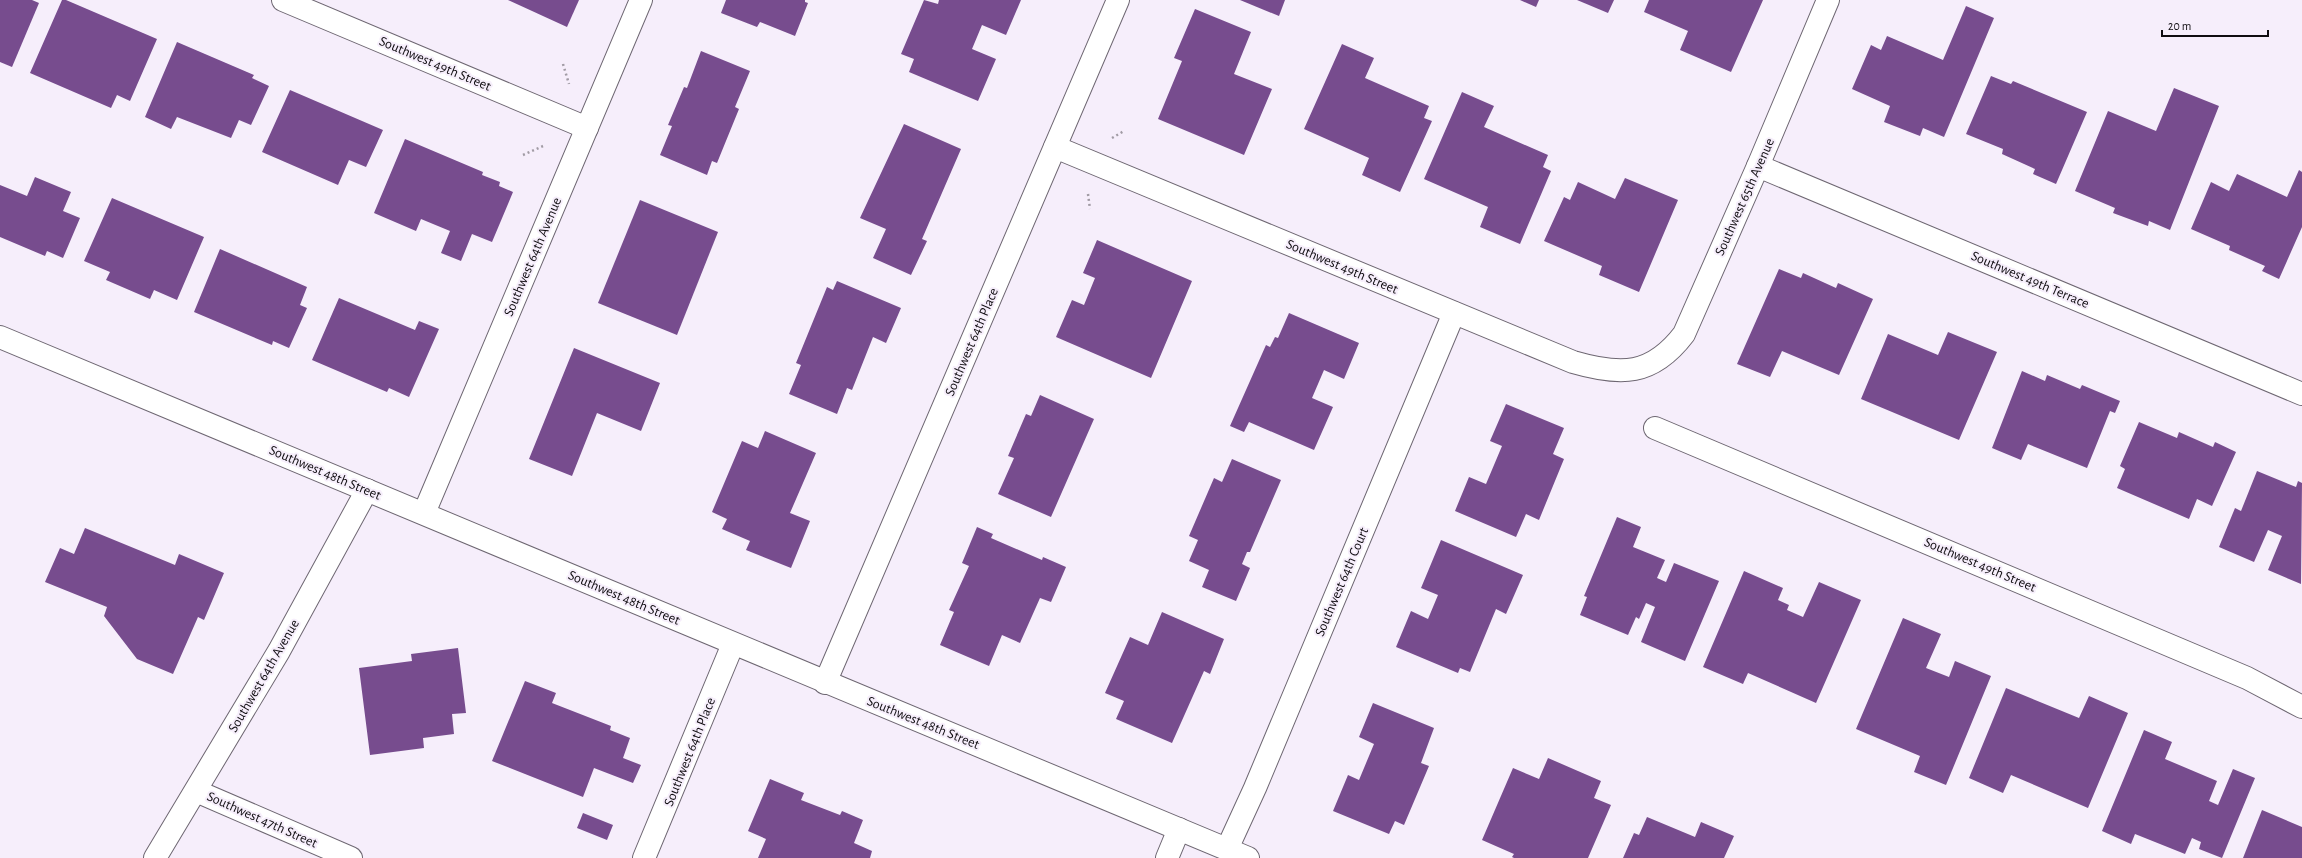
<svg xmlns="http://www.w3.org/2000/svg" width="2302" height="858" viewBox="0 0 2302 858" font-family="'Alegreya Sans',sans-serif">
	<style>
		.building { fill: #774c8e }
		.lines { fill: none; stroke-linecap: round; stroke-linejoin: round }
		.minor-casing { stroke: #6e6772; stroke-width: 24 }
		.tertiary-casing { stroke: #6e6772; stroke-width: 24 }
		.path { stroke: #a19ba4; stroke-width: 2.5; stroke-dasharray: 2 3; stroke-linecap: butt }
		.minor { stroke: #fff; stroke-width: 22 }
		.tertiary { stroke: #fff; stroke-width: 22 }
		.labels { text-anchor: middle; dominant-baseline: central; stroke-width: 4; stroke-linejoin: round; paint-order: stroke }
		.street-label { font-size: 14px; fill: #0f0c10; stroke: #f6eefb }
	</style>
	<rect width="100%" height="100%" fill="#f6eefb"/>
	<g class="building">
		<polygon points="0,0 32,0 39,3 12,67 0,62"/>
		<polygon points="62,0 66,0 157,39 130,101 117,95 111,108 30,73"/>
		<polygon points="508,0 579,0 567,27"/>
		<polygon points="726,0 805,0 805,2 808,3 795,36 760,22 757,27 721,13"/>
		<polygon points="924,0 938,4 939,0 1021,0 1006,35 982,25 972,49 996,59 978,101 909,72 914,59 901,54"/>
		<polygon points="1240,0 1285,0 1279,16"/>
		<polygon points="1520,0 1539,0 1536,7"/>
		<polygon points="1577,0 1614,0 1608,13"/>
		<polygon points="1649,0 1763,0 1731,72 1680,50 1688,31 1644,12"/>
		<polygon points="1966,6 1994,18 1944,137 1923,128 1920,136 1884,122 1890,106 1852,89 1871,45 1881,50 1887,36 1943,60"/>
		<polygon points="1195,9 1251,32 1234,74 1272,89 1244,155 1158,119 1182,61 1174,58"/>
		<polygon points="177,42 254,75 252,78 269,86 251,125 239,120 231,138 177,117 171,129 145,117"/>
		<polygon points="1342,44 1374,58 1365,78 1429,106 1424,118 1432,121 1400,192 1362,175 1369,158 1304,129"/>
		<polygon points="701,51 750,71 735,107 739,109 717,163 712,161 707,175 660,155 672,126 668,125 684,87 687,88"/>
		<polygon points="1991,76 2011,84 2013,81 2087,112 2056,184 2033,174 2035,169 2002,154 2003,149 1966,134"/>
		<polygon points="2174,88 2219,106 2170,230 2149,221 2148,226 2113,213 2115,208 2075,191 2108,111 2156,131"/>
		<polygon points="290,90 383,130 366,167 349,160 338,185 262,152"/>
		<polygon points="1462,92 1494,106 1484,127 1548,155 1543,167 1551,171 1520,244 1480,227 1488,207 1424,179"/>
		<polygon points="904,124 961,149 922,239 927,241 911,275 873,258 886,229 860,218"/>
		<polygon points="405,139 483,172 482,175 500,182 499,186 513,192 492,242 472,234 461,261 441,253 450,231 421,219 416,231 374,213"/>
		<polygon points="2299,170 2302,172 2302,227 2279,279 2262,271 2265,266 2229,250 2230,246 2191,229 2211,182 2229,191 2237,174 2287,197"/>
		<polygon points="35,177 71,192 63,211 80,218 63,258 47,251 45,256 0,237 0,185 27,196"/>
		<polygon points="1625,178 1678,200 1639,292 1599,275 1602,266 1544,241 1564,197 1570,200 1578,182 1615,199"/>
		<polygon points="112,198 204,237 177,300 154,290 150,299 106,280 110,272 84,261"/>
		<polygon points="640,200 718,232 677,335 598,303"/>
		<polygon points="1097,240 1192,281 1151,378 1056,337 1072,300 1084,305 1095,278 1083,273"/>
		<polygon points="220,249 307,287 300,305 307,308 289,348 273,341 272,345 194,312"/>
		<polygon points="1779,269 1801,278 1803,273 1836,288 1838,283 1873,299 1839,375 1782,351 1770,377 1737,364"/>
		<polygon points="837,281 901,308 886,343 873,337 852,390 847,388 837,414 789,394 801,365 796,363 827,287 833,290"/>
		<polygon points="339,298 415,330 419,321 439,329 409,397 389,388 387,392 312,360"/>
		<polygon points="1289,313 1359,343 1344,379 1324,370 1312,398 1333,407 1314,450 1249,422 1244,432 1230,426 1266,345 1270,347 1275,337 1278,338"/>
		<polygon points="1948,332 1997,352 1959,440 1861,399 1888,334 1938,355"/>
		<polygon points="574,348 660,383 641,431 597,413 572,476 529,459"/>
		<polygon points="2022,371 2045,381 2047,375 2080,389 2082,385 2120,401 2115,413 2110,411 2087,468 2028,444 2021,460 1992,448"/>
		<polygon points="1040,395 1094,419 1051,517 998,494 1014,458 1008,456 1026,414 1031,416"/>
		<polygon points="1506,404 1564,428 1553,454 1564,459 1539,520 1526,514 1516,537 1455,511 1469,477 1486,484 1502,446 1490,441"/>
		<polygon points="2139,422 2177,438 2179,432 2213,447 2215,442 2236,452 2212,506 2197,499 2189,519 2117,488 2125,469 2120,466"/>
		<polygon points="765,431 816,453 790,513 810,521 791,568 746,550 750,541 722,529 727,519 712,512 742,441 758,448"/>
		<polygon points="1232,459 1281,480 1250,552 1247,552 1242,564 1250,568 1236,601 1202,587 1209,570 1189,561 1198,540 1189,536 1214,478 1222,482"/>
		<polygon points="2257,471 2296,487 2298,481 2302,483 2301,584 2268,570 2282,536 2268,530 2254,562 2219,547 2235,508 2241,511"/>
		<polygon points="1617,517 1641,527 1633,547 1665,560 1657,578 1666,582 1674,563 1719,581 1685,661 1641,642 1655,607 1646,603 1639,619 1636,617 1628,635 1580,615 1587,597 1584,596"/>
		<polygon points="977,527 993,534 991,538 1042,560 1043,557 1066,567 1051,602 1040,598 1020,643 1002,635 989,666 940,645 954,612 949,610 969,566 962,563"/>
		<polygon points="85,528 175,565 179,554 224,573 204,620 198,617 173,674 137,659 104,616 107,607 45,582 60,548 74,554"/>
		<polygon points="1441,540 1523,575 1506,614 1496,609 1470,672 1460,668 1458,673 1396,647 1411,611 1428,619 1438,595 1421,588"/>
		<polygon points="1744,571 1783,588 1778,600 1789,605 1787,610 1803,617 1819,582 1861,600 1816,703 1748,673 1743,684 1703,667"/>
		<polygon points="1162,612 1224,639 1210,674 1204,671 1172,743 1116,719 1124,701 1105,693 1130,637 1148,645"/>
		<polygon points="1903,618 1941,634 1926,668 1949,677 1955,661 1991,676 1946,785 1914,772 1920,756 1856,729"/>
		<polygon points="458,648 466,713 452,714 454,734 423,738 424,748 370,755 359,668 412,661 411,654"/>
		<polygon points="525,681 556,693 552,703 611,726 610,730 630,738 623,758 641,765 633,783 594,768 583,797 492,761"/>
		<polygon points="2006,688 2079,718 2089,696 2128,713 2088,808 2011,775 2003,793 1969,778"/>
		<polygon points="1373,703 1434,728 1421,763 1429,766 1404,825 1395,821 1389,834 1333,811 1348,775 1359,780 1374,744 1359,737"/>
		<polygon points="2144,730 2172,742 2165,759 2217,781 2209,801 2218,805 2233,769 2255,778 2222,858 2199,849 2201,842 2192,838 2185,854 2135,834 2131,844 2102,831"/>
		<polygon points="1548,758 1601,781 1594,798 1611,805 1588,858 1514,858 1512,857 1514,854 1482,840 1513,768 1539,779"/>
		<polygon points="770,779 804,793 801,800 840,815 842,811 863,820 854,843 872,851 870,858 758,858 766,839 748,831"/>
		<polygon points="2262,810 2302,827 2302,858 2243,858"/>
		<polygon points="583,813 613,825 607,840 577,828"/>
		<polygon points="1647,817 1695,837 1701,822 1734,836 1724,858 1623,858 1634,833 1639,835"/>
	</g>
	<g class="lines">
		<g class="minor-casing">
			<g id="minor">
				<polyline points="283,0 587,128"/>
				<path d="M 1055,147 L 1573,362 C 1621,376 1652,376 1684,334 L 1758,166 L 1828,0"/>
				<polyline points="1758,166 2302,394"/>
				<polyline points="1655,428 2247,678 2302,707"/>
				<polyline points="424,513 641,0"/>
				<polyline points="825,683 1118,0"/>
				<polyline points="196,791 351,858"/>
				<polyline points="1227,849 1255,788 1454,313"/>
				<polyline points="155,858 279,651 367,490"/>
				<polyline points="644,858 733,644"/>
				<polyline points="1167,858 1179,829"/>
			</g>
		</g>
		<g class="tertiary-casing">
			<polyline id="tertiary" points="0,337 1248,858"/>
		</g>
		<g class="path">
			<polyline points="563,64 569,84"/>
			<polyline points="1112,138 1124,131"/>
			<polyline points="523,155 543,146"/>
			<polyline points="1088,194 1090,209"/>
		</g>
		<use href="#minor" class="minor"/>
		<use href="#tertiary" class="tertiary"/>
	</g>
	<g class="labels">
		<g class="street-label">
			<text transform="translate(435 64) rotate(23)">Southwest 49th Street</text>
			<text transform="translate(1745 197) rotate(-66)">Southwest 65th Avenue</text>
			<text transform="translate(533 257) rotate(-67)">Southwest 64th Avenue</text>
			<text transform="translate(1342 267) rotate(23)">Southwest 49th Street</text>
			<text transform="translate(2030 280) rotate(23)">Southwest 49th Terrace</text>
			<text transform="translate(972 342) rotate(-67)">Southwest 64th Place</text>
			<text transform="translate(325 473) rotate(23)">Southwest 48th Street</text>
			<text transform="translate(1980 565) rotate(23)">Southwest 49th Street</text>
			<text transform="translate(1342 582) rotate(-67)">Southwest 64th Court</text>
			<text transform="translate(624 598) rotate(23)">Southwest 48th Street</text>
			<text transform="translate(264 676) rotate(-60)">Southwest 64th Avenue</text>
			<text transform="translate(923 723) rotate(22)">Southwest 48th Street</text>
			<text transform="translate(690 752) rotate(-68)">Southwest 64th Place</text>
			<text transform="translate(262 820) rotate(24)">Southwest 47th Street</text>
		</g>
	</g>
	<path d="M2162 30v6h106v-6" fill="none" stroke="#0f0c10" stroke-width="2"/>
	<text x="2168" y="30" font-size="12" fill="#0f0c10" stroke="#f6eefb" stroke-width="3" paint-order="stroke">20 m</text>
</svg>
